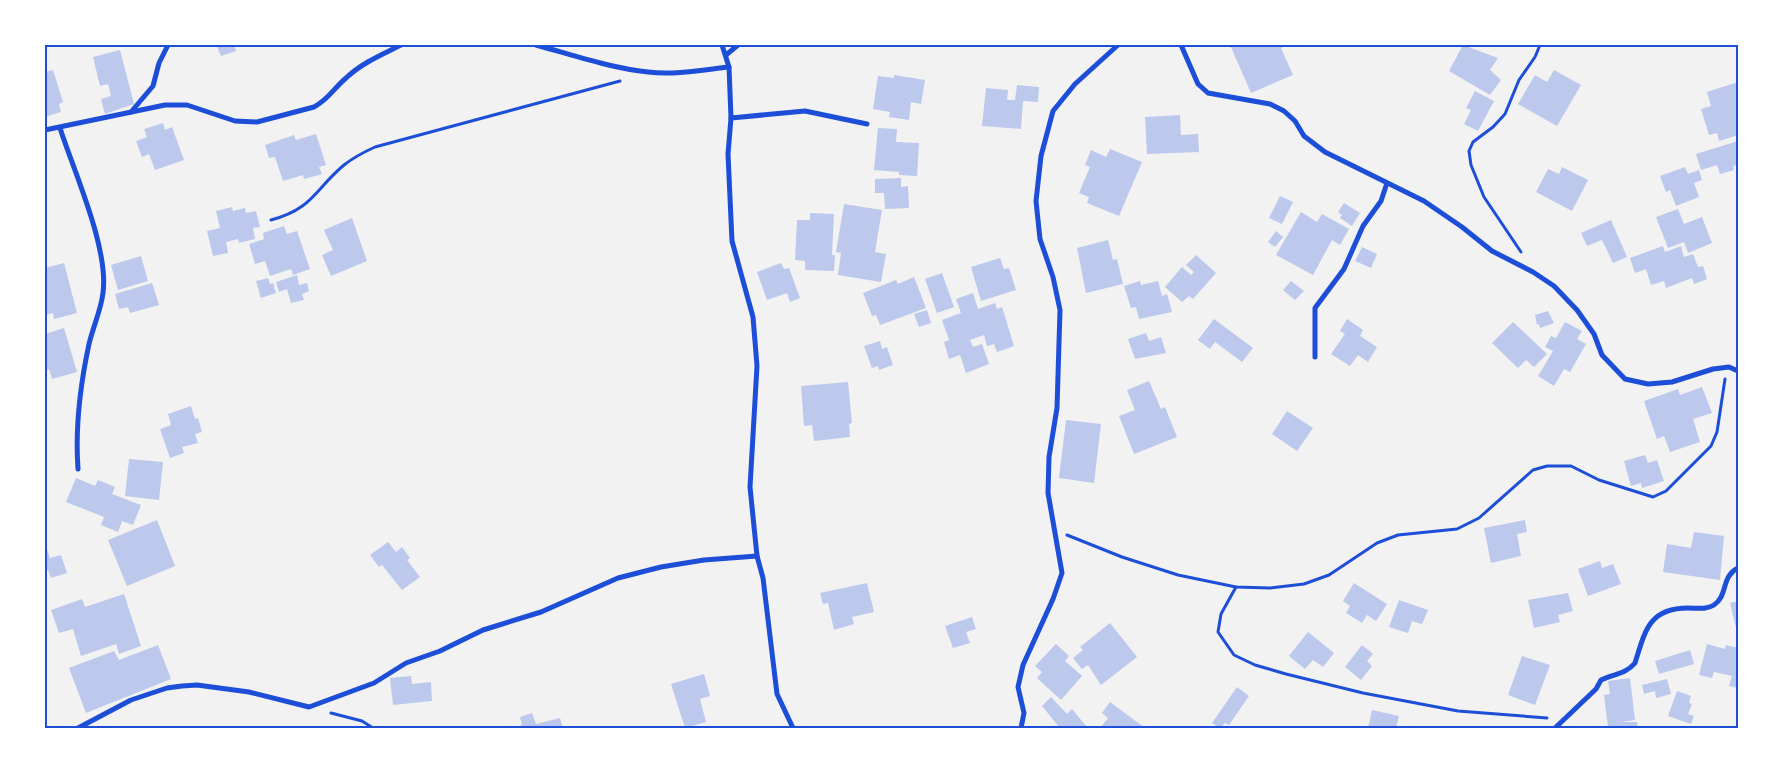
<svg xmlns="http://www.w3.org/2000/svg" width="1783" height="773" viewBox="0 0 1783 773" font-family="'Golos Text',sans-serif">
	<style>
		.building { fill: #bdc9ec }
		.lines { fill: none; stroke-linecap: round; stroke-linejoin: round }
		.path { stroke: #1d4ed8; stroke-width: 3 }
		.minor { stroke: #1d4ed8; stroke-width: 5 }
		.neatline { fill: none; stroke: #1d4ed8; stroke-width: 2 }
	</style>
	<rect width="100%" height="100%" fill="#f2f2f2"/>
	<g class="building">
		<polygon points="212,45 234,45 236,51 221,56 217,46 213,47"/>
		<polygon points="1230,45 1287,45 1281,48 1293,75 1251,93"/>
		<polygon points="1463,45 1498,58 1490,70 1501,80 1490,95 1449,71"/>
		<polygon points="120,50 134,104 105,114 101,99 111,96 108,84 100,86 93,57"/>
		<polygon points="53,70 63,102 59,104 61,112 45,117 45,72"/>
		<polygon points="1554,70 1581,85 1557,126 1518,104 1535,75 1547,82"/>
		<polygon points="894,75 925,80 921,104 911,102 909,120 889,117 890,112 873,109 878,76 894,78"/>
		<polygon points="1738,82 1738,135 1719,141 1717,133 1709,135 1701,109 1711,106 1707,92"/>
		<polygon points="1017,85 1039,87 1038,102 1023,101 1021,129 982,126 986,88 1008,90 1007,100 1015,100"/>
		<polygon points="1475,91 1494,101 1478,131 1464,124 1471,110 1466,108"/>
		<polygon points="1180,115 1181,135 1198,134 1199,152 1147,154 1145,117"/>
		<polygon points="163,123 165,130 172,127 184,160 155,170 149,154 142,157 136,141 147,137 144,129"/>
		<polygon points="878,128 897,129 896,142 919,143 917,176 899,175 899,172 874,170"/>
		<polygon points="316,134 326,165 319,167 322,174 304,179 303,175 283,181 275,157 269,158 265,145 294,135 296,140"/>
		<polygon points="1738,141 1738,165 1733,166 1734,170 1720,174 1717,165 1701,170 1696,154"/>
		<polygon points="1110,149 1142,162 1119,216 1087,203 1089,197 1079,193 1090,167 1085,165 1091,150 1106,157"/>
		<polygon points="1562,167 1588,180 1572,211 1536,192 1548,169 1559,174"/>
		<polygon points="1685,167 1688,174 1699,170 1702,180 1694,183 1699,197 1676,206 1670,190 1666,192 1660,176"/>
		<polygon points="901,178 901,187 908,186 909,208 885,209 884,193 875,193 875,179"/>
		<polygon points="1280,196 1293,202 1282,224 1269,218"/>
		<polygon points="1344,203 1360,213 1352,226 1340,218 1342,215 1338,212"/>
		<polygon points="844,204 882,210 875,252 886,254 881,282 838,275 841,253 836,252"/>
		<polygon points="232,207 233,211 245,208 246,213 256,211 260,227 253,228 255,239 239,243 238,239 226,242 228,253 213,256 207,231 220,228 216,211"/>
		<polygon points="1678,209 1684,224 1702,217 1712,243 1688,253 1684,242 1668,248 1656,217"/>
		<polygon points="1301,212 1317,222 1322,214 1349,229 1340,245 1332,240 1313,275 1276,255"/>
		<polygon points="810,213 834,214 832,255 835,255 834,271 805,270 805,261 795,260 797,220 810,220"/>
		<polygon points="352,218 367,261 331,276 322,255 333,250 324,230"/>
		<polygon points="1611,220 1627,257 1613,263 1602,240 1587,246 1581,233"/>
		<polygon points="284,226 287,234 297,231 310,269 293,275 291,269 270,276 265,261 255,264 249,244 264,239 263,233"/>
		<polygon points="1276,231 1283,237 1275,247 1268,242"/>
		<polygon points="1108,240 1113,260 1117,259 1123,284 1086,293 1077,248"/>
		<polygon points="1663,246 1665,252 1681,246 1684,257 1693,254 1698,267 1703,266 1707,279 1694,284 1692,278 1666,288 1664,281 1651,285 1646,269 1635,273 1630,258"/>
		<polygon points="1362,247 1377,254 1371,268 1355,261"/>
		<polygon points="1196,255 1216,273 1193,299 1189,296 1182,302 1165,287 1182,267 1191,275 1194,272 1186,265"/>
		<polygon points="141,256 148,281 118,290 111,265"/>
		<polygon points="1000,258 1004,269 1009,268 1016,290 981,301 971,267"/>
		<polygon points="64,263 77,313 54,319 53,313 45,315 45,268"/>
		<polygon points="781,263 784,269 789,268 800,298 790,302 787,293 767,300 757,272"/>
		<polygon points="942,273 954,307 937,313 925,279"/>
		<polygon points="297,275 299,285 307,283 309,291 302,294 304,300 291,303 287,289 279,292 276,282"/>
		<polygon points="914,277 926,308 880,325 876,315 872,316 863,293 896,280 898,284"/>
		<polygon points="268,278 270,284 273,283 276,293 261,298 256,281"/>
		<polygon points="1140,281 1141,285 1158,281 1162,296 1167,294 1172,312 1139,319 1136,307 1131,308 1124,286"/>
		<polygon points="1291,281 1304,291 1295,300 1283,290"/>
		<polygon points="152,283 159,305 130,313 128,307 119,309 115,294"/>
		<polygon points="973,293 978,309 995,303 997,309 1002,307 1014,346 997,352 994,344 987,346 984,335 970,340 973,347 982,344 989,364 966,373 960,355 949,359 944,342 949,340 942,320 961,313 956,299"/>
		<polygon points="927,310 931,323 919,327 914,314"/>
		<polygon points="1548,311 1554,323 1540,328 1539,324 1537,325 1535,315"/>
		<polygon points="1214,319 1253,348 1242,362 1215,342 1210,349 1198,340"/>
		<polygon points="1347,319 1363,330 1360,336 1377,347 1368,362 1358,355 1350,366 1331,354 1345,334 1340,331"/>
		<polygon points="1513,322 1547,354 1534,367 1526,360 1518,368 1492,343"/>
		<polygon points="1565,322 1582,331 1577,339 1586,344 1570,372 1564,369 1554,386 1538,376 1553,351 1545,347 1551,336 1556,338"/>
		<polygon points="64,328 77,372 52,379 49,369 45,371 45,334"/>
		<polygon points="1146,333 1149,341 1161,337 1166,353 1135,359 1128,339"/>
		<polygon points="880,341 882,349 887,347 893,365 879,370 878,366 872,368 864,346"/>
		<polygon points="1149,381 1161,409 1165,407 1177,437 1134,454 1119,416 1135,410 1127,390"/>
		<polygon points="848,382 852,423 849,424 850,437 814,441 812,425 804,426 801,386"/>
		<polygon points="1702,387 1712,413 1693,419 1700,442 1670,452 1664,436 1657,439 1644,401 1678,389 1680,395"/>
		<polygon points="191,406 195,419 198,418 202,432 195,434 198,443 182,447 184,453 170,458 160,429 171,425 168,414"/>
		<polygon points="1287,411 1313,428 1297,451 1272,434"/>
		<polygon points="1066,420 1101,424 1094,483 1059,478"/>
		<polygon points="1645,455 1648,463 1657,460 1664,481 1642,488 1641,483 1631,486 1624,461"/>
		<polygon points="129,459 163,462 159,500 125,496"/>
		<polygon points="76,478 95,486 98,480 115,487 112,494 141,505 133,525 122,521 118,532 101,525 104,517 66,502"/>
		<polygon points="157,520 175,566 127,586 108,540"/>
		<polygon points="1525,520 1527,532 1517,534 1521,556 1491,563 1484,528"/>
		<polygon points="1694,532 1724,536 1720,580 1663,572 1667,544 1691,548"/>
		<polygon points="388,542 396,552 402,547 410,558 407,560 420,577 402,590 382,565 379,567 370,555"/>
		<polygon points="45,544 50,558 61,555 67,573 51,578 48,570 45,571"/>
		<polygon points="1600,561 1602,568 1613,564 1621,584 1588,596 1578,569"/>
		<polygon points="867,583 874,612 852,617 854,624 834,630 828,603 823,604 820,593"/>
		<polygon points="1354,583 1387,604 1376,621 1367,615 1362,623 1346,613 1350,606 1343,601"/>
		<polygon points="1568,593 1573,611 1558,615 1560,622 1534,628 1528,600"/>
		<polygon points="124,594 141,646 119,654 116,644 81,656 73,629 59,633 51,610 82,599 85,607"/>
		<polygon points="1399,600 1428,610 1422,624 1412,621 1408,633 1389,627"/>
		<polygon points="1738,601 1738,628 1736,628 1730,603"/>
		<polygon points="972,617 976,629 966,632 970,643 953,648 945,626"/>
		<polygon points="1110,623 1137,657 1101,685 1088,665 1082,669 1073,658 1083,650 1080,647"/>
		<polygon points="1308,632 1334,653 1323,667 1313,660 1305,669 1289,656"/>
		<polygon points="1056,644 1069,656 1065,661 1082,676 1061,700 1037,678 1042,672 1035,666"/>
		<polygon points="1707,644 1725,649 1726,645 1738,648 1738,688 1729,686 1732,676 1714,672 1712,678 1699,675"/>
		<polygon points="158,645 171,679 86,713 69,668 114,651 119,660"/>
		<polygon points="1362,645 1373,654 1367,661 1372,666 1361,680 1345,667"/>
		<polygon points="1690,650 1694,664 1659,674 1655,661"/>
		<polygon points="1522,656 1550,665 1535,705 1508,695"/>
		<polygon points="704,674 710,696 700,699 706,722 685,728 671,684"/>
		<polygon points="411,676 412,684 431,682 432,701 393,705 390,678"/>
		<polygon points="1630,678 1635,720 1621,722 1637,722 1638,728 1608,727 1604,695 1610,694 1608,681"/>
		<polygon points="1667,679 1671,694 1656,698 1655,691 1644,694 1642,685"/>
		<polygon points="1237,687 1249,696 1229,725 1225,723 1220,728 1212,723"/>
		<polygon points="1677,691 1691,696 1689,703 1692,704 1688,714 1694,716 1691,724 1668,716"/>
		<polygon points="1051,697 1067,714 1072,709 1086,726 1084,728 1060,728 1042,706"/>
		<polygon points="1110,702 1145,728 1100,728 1108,718 1102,713"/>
		<polygon points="1372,710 1399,716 1396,728 1368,728"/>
		<polygon points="532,713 536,724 560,718 563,728 514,728 522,725 520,717"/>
	</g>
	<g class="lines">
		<g class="path">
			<path d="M 271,220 C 313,209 315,189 344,165 C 354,157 364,152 375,147 L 620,81"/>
			<polyline points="1521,252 1484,197 1471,165 1469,151 1473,142 1493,127 1505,114 1519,80 1535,57 1540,45"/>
			<polyline points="1067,535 1122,557 1178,575 1236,587 1270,588 1304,584 1329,575 1377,543 1398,535 1457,529 1479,518 1533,470 1547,466 1571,466 1599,480 1653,497 1666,491 1711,446 1717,432 1725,379"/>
			<polyline points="1236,587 1221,614 1218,632 1234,655 1255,665 1286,674 1363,693 1458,711 1547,718"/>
			<polyline points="331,713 362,721 373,728"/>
		</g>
		<g class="minor">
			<path d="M 536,45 C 573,55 610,68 648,72 C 675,75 702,70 729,67"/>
			<polyline points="722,45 729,67 731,118 728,154 732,241 753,317 757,366 750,487 757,556 763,578 777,694 793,728"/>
			<polyline points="1181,45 1198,84 1208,93 1270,104 1284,111 1295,121 1304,136 1325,152 1424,201 1462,227 1492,251 1533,272 1554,286 1577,310 1594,334 1602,355 1625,379 1648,384 1672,382 1713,369 1729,367 1738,371"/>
			<polyline points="726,55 738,45"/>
			<polyline points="131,112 153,86 159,63 168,45"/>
			<polyline points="731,118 805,111 867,124"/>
			<path d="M 60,128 C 74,172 109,248 103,293 C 101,310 93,327 89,344 C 80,386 75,427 78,469"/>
			<path d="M 45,130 L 165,105 L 187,105 L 235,121 L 257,122 L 314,107 C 328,100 335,87 346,78 C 362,63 381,55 401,45"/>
			<polyline points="1315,357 1315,308 1344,269 1363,226 1381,201 1387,183"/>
			<polyline points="78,728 131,700 167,688 182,686 197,685 249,692 309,707 374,683 406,663 440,651 483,630 541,612 618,578 661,567 704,560 757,556"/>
			<polyline points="1021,728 1024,713 1018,687 1023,665 1053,599 1062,573 1048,493 1049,457 1057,408 1060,310 1053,277 1040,239 1036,201 1041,156 1053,111 1075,84 1118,45"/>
			<path d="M 1555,728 L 1596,689 L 1601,680 C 1613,674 1626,674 1635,663 C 1645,631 1649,608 1688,608 C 1697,608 1706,610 1714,605 C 1728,596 1721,576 1738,568"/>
		</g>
	</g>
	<rect width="1783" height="773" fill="none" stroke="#ffffff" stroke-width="92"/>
	<rect x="46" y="46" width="1691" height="681" class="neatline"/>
</svg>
